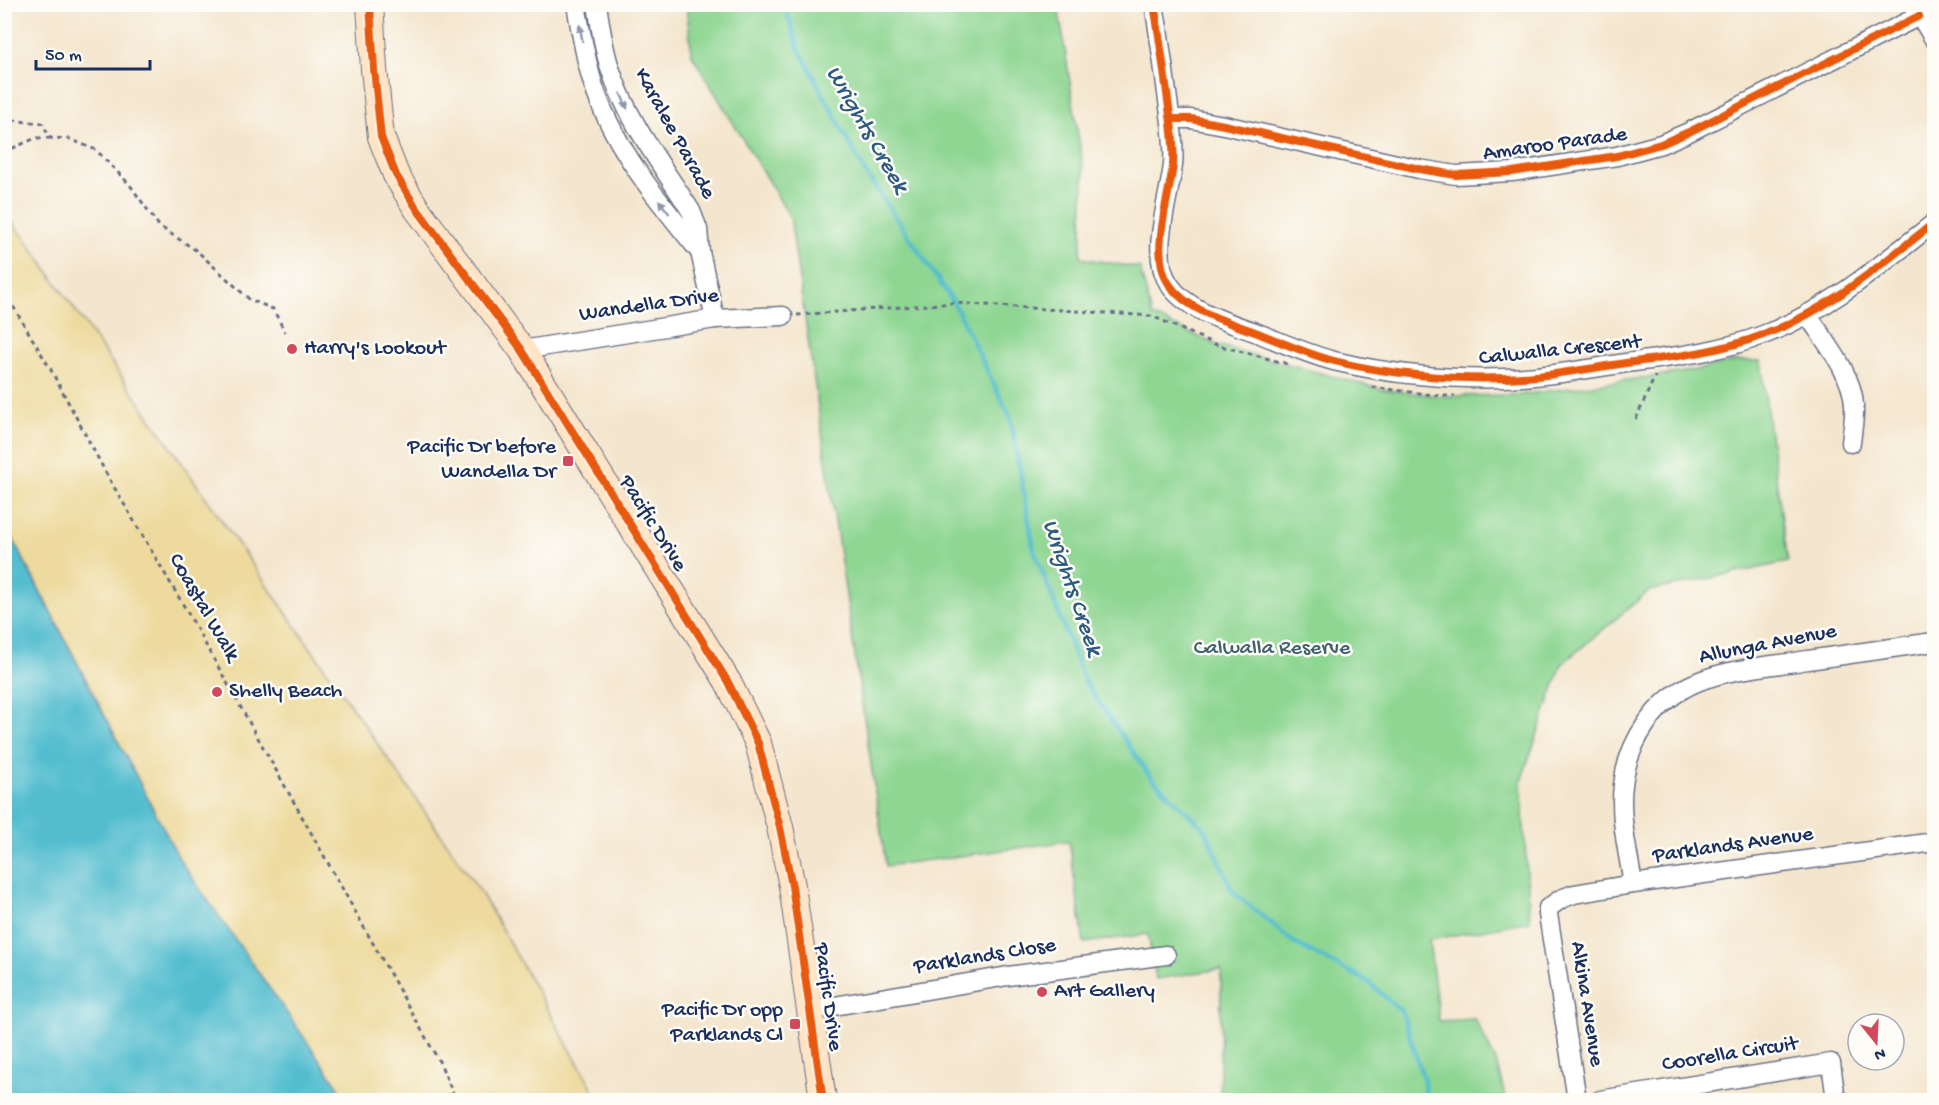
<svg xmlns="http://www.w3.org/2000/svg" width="1939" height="1105" viewBox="0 0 1939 1105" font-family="'Gochi Hand',sans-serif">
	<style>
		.green { fill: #8ed692; stroke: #548278; stroke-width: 1.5 }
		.sand { fill: #eeda9e; stroke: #84847e; stroke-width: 1.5 }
		.water { fill: #53bdcf; stroke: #377696; stroke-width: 1.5 }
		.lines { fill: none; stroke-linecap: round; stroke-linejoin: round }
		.stream { stroke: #53bdcf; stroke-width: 4.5 }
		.street-casing { stroke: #676f85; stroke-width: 21 }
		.secondary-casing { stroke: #676f85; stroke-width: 28 }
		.path { stroke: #676f85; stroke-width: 3; stroke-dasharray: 4.5 4.5; stroke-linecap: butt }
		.street { stroke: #fff; stroke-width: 18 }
		.secondary { stroke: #ffe4c6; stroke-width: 26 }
		.cycleway-casing { stroke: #fdfcf7; stroke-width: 11 }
		.cycleway { stroke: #e8590c; stroke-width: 8 }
		.oneway { fill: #8d97ae }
		.poi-dot { fill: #d1495b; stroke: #fdfcf7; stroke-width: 2 }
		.labels { text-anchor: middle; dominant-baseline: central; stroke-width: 5; stroke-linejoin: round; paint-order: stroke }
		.street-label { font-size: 22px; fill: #1b2f5e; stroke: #fdfcf7 }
		.poi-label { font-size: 22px; fill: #1b2f5e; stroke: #fdfcf7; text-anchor: start }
		.park-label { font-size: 22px; fill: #3e616e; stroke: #fdfcf7 }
		.water-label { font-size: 24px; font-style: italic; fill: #2c5a80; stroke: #fdfcf7 }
	</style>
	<rect width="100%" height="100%" fill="#fdfcf7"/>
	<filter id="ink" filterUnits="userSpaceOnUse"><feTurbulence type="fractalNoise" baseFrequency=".0167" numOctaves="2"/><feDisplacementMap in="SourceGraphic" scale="12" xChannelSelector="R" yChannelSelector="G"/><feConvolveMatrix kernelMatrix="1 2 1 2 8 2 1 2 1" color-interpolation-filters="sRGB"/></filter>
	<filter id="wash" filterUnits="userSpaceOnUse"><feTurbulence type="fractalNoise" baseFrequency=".008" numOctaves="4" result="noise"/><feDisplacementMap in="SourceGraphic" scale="24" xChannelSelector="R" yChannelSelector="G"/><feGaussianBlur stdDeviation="1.35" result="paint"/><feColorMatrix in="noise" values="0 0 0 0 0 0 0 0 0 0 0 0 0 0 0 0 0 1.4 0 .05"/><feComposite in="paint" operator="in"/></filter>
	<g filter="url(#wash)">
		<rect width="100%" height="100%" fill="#f4e6ce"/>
		<polygon class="green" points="686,5 1058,5 1084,173 1081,258 1140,268 1152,316 1217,345 1380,389 1441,396 1519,395 1692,371 1736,361 1761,361 1770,434 1788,562 1649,591 1562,664 1521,781 1530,921 1429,940 1439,1021 1475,1019 1496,1061 1506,1100 1220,1100 1221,969 1156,979 1148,934 1084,943 1069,841 886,866 790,217 692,55"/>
		<polygon class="sand" points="4,213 25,238 480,891 599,1100 345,1100 338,1086 181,862 5,523"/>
		<polygon class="water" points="4,523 181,862 338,1086 345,1100 5,1100"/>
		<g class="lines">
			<polyline class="stream" points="784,4 799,49 865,172 954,303 1010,417 1034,550 1085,682 1151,778 1205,829 1233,892 1296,944 1367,981 1402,1012 1424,1081 1426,1100"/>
		</g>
	</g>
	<g filter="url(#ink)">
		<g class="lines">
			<g class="street-casing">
				<g id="street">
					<path d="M 576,4 C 581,33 586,63 595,90 C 617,152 660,203 700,252"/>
					<path d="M 597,4 C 600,25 603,47 610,68 C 627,120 662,165 691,211 L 698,229 L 700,252 L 715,319"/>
					<path d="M 1154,4 C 1159,34 1163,63 1167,93 C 1170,117 1175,141 1173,165 C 1169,200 1149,254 1169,284 C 1186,310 1227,322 1255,332 C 1281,342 1307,354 1334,361 C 1386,374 1451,380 1505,378 C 1546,377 1586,369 1626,363 C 1672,357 1719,352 1763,335 C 1828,311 1880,265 1934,223"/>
					<polyline points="1913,4 1934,39"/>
					<polyline points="1171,119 1191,119 1224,125 1419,169 1456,175 1512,172 1617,156 1661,144 1689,132 1919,16"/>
					<path d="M 1807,314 C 1823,339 1853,374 1854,405 C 1855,418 1852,431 1851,443"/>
					<polyline points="522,350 715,319 783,316"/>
					<path d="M 1633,884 C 1628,852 1619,817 1623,785 C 1628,741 1656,699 1697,682 C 1731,668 1772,666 1808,660 C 1850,654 1892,648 1934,642"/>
					<polyline points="811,1010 1008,976 1166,955"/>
					<polyline points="1577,1100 1548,914 1548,908 1561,899 1574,894 1633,884 1934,842"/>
					<polyline points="1600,1100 1831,1063 1836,1100"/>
				</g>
			</g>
			<g class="secondary-casing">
				<polyline id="secondary" points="370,4 374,69 381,137 396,175 417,209 522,350 728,682 758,743 780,827 792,886 823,1100"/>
			</g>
			<g class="path">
				<polyline points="4,117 18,121 42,123 50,138 70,139 96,150 130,185 159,226 197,251 249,299 273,309 285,332"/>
				<polyline points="4,152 36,138 50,138"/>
				<polyline points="4,291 51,370 107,475 188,613 440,1063 456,1100"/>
				<polyline points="797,315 954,303 1152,316 1217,345 1288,364"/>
				<polyline points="1372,387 1441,396 1455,396"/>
				<polyline points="1636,419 1655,376"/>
			</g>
			<use href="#street" class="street"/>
			<use href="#secondary" class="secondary"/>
			<g class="cycleway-casing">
				<g id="cycleway">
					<polyline points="370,4 374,69 381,137 396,175 417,209 522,350 728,682 758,743 780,827 792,886 823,1100"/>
					<path d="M 1154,4 C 1159,34 1163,63 1167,93 C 1170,117 1175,141 1173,165 C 1169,200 1149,254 1169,284 C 1186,310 1227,322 1255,332 C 1281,342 1307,354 1334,361 C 1386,374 1451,380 1505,378 C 1546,377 1586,369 1626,363 C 1672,357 1719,352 1763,335 C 1828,311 1880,265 1934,223"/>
					<polyline points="1171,119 1191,119 1224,125 1419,169 1456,175 1512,172 1617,156 1661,144 1689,132 1919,16"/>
				</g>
			</g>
			<use href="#cycleway" class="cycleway"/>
		</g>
		<defs><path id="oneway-solid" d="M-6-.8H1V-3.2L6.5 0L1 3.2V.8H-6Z" transform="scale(1.5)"/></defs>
		<g class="oneway">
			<use href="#oneway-solid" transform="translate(581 33) rotate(-100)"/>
			<use href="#oneway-solid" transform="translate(624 101) rotate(66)"/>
			<use href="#oneway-solid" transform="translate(664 207) rotate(-128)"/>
		</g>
	</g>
	<g class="poi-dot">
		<circle cx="292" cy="349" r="6"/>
		<rect x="562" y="455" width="12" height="12" rx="3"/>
		<circle cx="217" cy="692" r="6"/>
		<circle cx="1042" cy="992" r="6"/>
		<rect x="789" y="1018" width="12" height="12" rx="3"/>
	</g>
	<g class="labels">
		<g class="street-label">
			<text transform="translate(674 134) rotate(61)">Karalee Parade</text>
			<text transform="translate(1555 145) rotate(-8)">Amaroo Parade</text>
			<text transform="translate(649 306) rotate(-8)">Wandella Drive</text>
			<text transform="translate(1560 351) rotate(-6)">Calwalla Crescent</text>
			<text transform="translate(652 524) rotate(58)">Pacific Drive</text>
			<text transform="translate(203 608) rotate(60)">Coastal Walk</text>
			<text transform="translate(1768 645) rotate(-11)">Allunga Avenue</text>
			<text transform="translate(1733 846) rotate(-8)">Parklands Avenue</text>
			<text transform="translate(985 957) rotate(-9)">Parklands Close</text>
			<text transform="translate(827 997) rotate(82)">Pacific Drive</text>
			<text transform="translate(1586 1004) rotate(81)">Alkina Avenue</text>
			<text transform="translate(1730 1055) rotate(-9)">Coorella Circuit</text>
		</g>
		<g class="poi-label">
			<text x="304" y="349">Harry's Lookout</text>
			<text x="556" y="448" text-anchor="end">Pacific Dr before<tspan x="556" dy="25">Wandella Dr</tspan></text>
			<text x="229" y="692">Shelly Beach</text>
			<text x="1054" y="992">Art Gallery</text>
			<text x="783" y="1011" text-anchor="end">Pacific Dr opp<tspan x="783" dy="25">Parklands Cl</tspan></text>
		</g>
		<g class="park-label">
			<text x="1272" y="649">Calwalla Reserve</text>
		</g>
		<g class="water-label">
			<text transform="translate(866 130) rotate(60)">Wrights Creek</text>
			<text transform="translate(1071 588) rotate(71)">Wrights Creek</text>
		</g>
	</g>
	<rect width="1939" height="1105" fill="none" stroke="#fdfcf7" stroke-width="24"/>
	<g transform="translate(1876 1042) rotate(162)"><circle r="28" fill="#fdfcf7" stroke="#a3aaba" stroke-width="1.5"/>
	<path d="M0-4.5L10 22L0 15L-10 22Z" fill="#d1495b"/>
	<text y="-9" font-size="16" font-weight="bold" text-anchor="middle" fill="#1b2f5e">N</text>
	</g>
	<path d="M36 60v9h114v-9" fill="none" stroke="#1b2f5e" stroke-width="3"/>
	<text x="45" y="60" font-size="18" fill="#1b2f5e" stroke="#fdfcf7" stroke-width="4.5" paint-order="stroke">50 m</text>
</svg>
